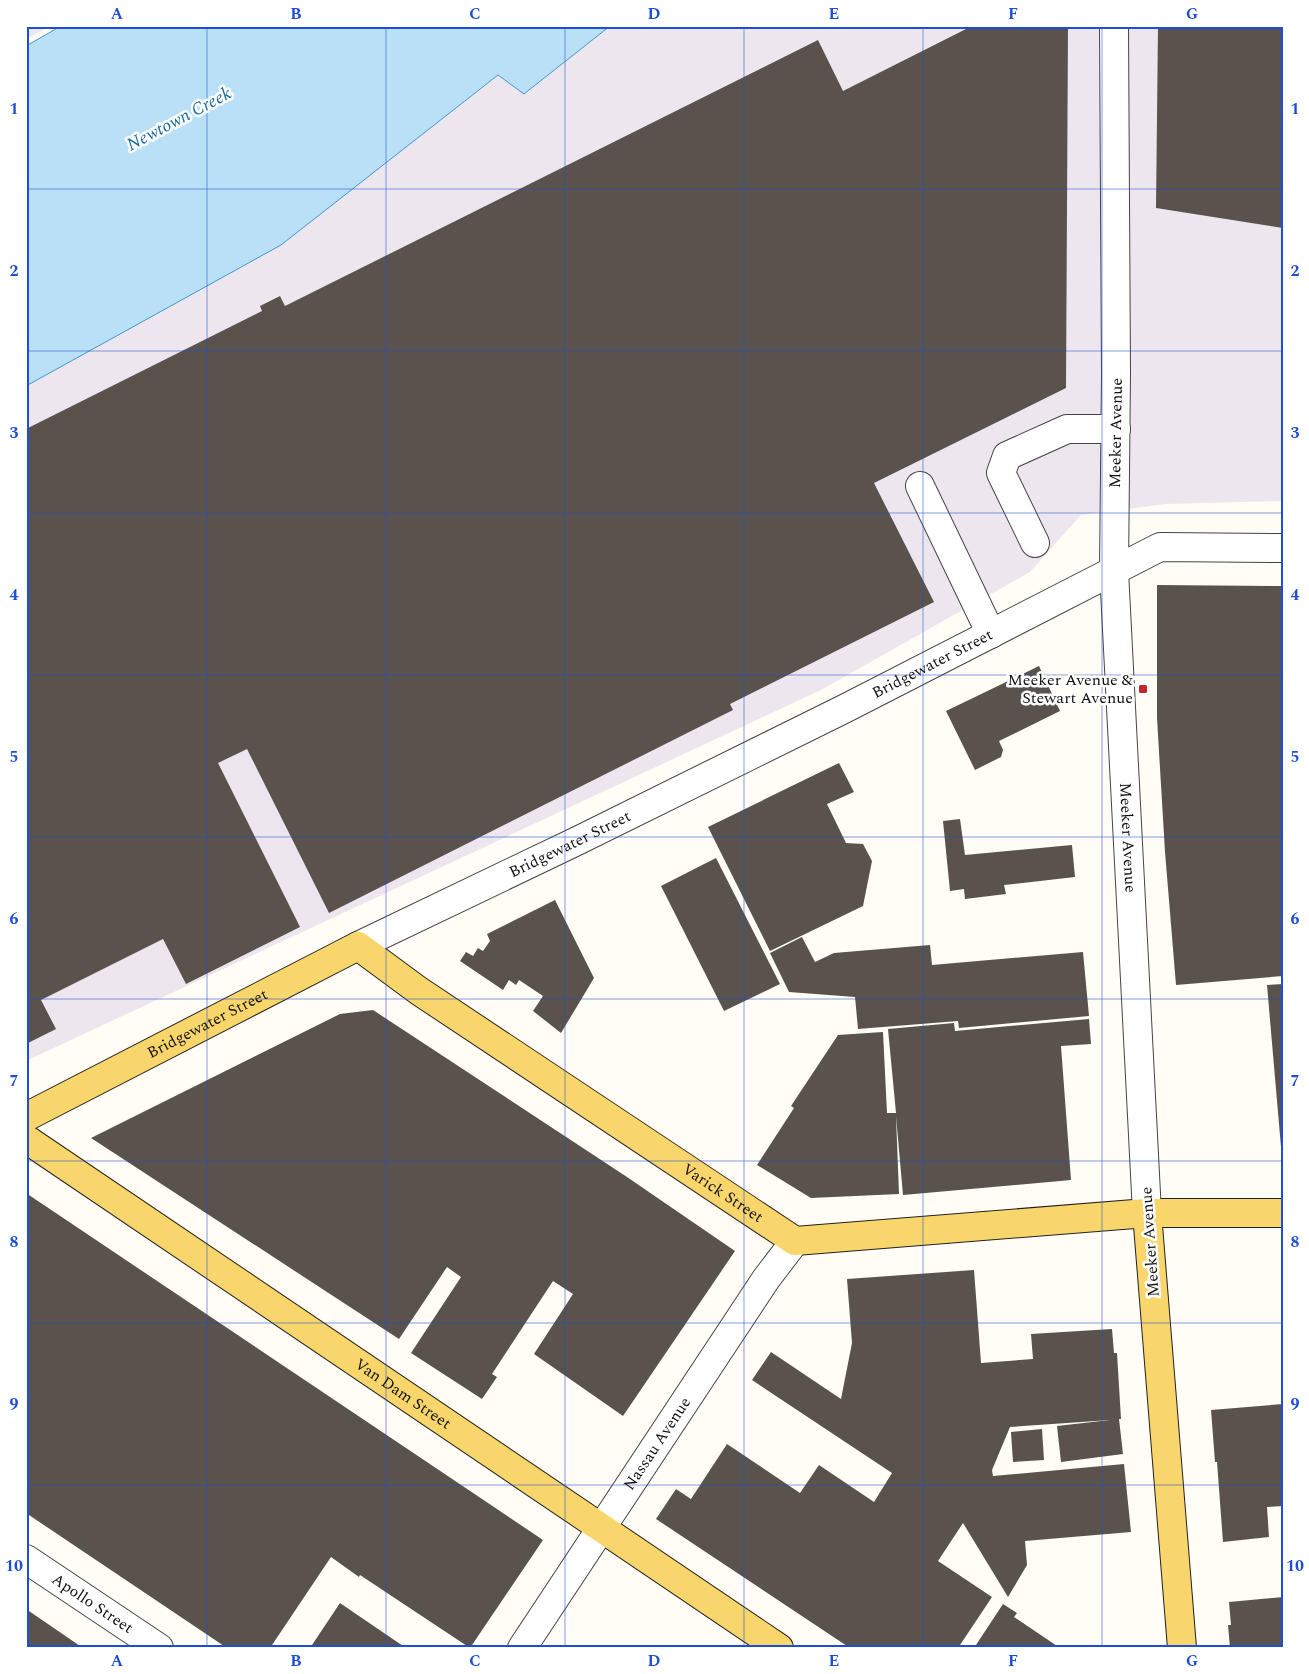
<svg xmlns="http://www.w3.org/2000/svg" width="1309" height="1674" viewBox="0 0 1309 1674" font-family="Spectral,serif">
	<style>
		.industrial { fill: #eee6ef }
		.water { fill: #b9e0f7; stroke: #3f96cf }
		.building { fill: #5a524d }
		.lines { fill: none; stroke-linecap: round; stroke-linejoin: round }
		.minor-casing { stroke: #444; stroke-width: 30 }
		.major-casing { stroke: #222; stroke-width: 30 }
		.minor { stroke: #fff; stroke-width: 28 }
		.major { stroke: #f9d66b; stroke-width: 28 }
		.grid { fill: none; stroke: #1d4ed8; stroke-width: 1; stroke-opacity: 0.55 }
		.poi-dot { fill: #c4262e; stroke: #fff; stroke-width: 2 }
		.labels { text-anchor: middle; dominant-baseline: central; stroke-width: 5; stroke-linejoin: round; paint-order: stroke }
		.street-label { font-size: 16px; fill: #111; stroke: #fff }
		.poi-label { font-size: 16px; fill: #111; stroke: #fff; text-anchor: end }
		.water-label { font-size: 18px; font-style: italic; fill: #1768a6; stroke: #fff }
		.neatline { fill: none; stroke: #1d4ed8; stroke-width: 2 }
		.grid-label { font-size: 16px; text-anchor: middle; font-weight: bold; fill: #1d4ed8 }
	</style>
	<rect width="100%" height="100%" fill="#fffdf5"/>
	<g class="industrial">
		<polygon points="26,26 51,26 26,39"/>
		<polygon points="610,26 1283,26 1283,501 1166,504 1081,515 1030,572 821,690 26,1061 26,386 281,245 498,75 525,94"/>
	</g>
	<polygon class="water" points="61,26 610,26 524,94 498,75 281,245 26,386 26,46"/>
	<g class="building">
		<polygon points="972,26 1068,26 1066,388 874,483 934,602 730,704 733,710 329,913 247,749 218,763 300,927 186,984 163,939 41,1000 56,1029 26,1044 26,429 262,311 260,306 280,296 285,306 818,40 843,91"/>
		<polygon points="1158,26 1271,26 1283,28 1281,54 1283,54 1283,228 1156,208"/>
		<polygon points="1157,585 1283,586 1283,976 1176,985 1165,852 1157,718"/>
		<polygon points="1039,666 1060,711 999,741 1003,750 1001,757 975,770 946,711"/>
		<polygon points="839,763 854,792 827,804 846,843 863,844 872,861 863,906 770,951 708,827"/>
		<polygon points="960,819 965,855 1072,845 1075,877 1004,885 1006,894 965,899 964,889 950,891 943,821"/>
		<polygon points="716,858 780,984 724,1011 661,886"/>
		<polygon points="555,900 594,978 561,1033 533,1011 543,996 519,980 516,985 509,980 503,990 460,961 466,952 473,956 478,948 483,951 490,941 487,934"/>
		<polygon points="802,937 815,962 834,953 930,945 932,965 1083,952 1089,1016 959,1028 958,1021 858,1029 855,997 789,992 770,953"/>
		<polygon points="1283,984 1283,1147 1281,1147 1267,985"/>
		<polygon points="373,1010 627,1177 735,1251 623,1416 534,1354 573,1294 553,1281 492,1374 497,1377 482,1399 411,1353 461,1277 447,1267 399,1339 91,1138 340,1014"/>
		<polygon points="1089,1019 1091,1044 1061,1046 1071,1180 903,1195 896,1116 899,1194 811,1198 757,1165 794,1108 791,1106 838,1035 883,1032 887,1113 896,1113 888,1029 954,1023 955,1031"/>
		<polygon points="26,1193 543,1540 470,1648 360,1575 359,1577 331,1557 270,1648 227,1648 26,1513"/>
		<polygon points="974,1270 981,1363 1033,1359 1031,1334 1112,1329 1114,1353 1117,1353 1121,1419 1119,1419 1123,1454 1061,1462 1057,1426 1110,1420 1010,1427 992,1470 993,1476 1124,1464 1131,1532 1025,1541 1027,1565 1008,1597 963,1523 938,1561 992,1597 958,1648 850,1648 656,1519 676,1489 691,1499 727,1444 800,1493 819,1465 874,1502 892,1473 752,1380 771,1352 841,1399 852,1343 847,1279"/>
		<polygon points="1283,1404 1283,1506 1267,1507 1269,1537 1223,1542 1217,1462 1215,1462 1211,1410"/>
		<polygon points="1042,1429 1044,1460 1013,1462 1011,1432"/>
		<polygon points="1283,1597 1283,1648 1230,1648 1228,1625 1231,1625 1229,1602"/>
		<polygon points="340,1603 359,1616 406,1648 310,1648"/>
		<polygon points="1003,1604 1017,1613 1014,1617 1060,1648 974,1648"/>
		<polygon points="26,1609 83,1648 26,1648"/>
	</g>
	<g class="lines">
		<g class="minor-casing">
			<g id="minor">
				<path id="s1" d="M 1114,26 L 1116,374 L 1114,571 L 1147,1213"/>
				<polyline points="920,486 991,634"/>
				<polyline points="1035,543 1001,473 1007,456 1067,429 1116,429"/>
				<path id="s2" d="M 358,946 L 577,841 L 844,709 L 1160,547 L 1283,548"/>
				<path id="s3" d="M 26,1559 L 159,1648"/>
				<path id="s4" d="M 522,1648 L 766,1279 L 795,1241"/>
			</g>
		</g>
		<g class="major-casing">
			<g id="major">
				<path id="s5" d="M 26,1117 L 358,946 L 419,991 L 795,1241 L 1147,1213 L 1283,1213"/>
				<path id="s6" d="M 26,1139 L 779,1648"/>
				<polyline points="1147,1213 1182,1648"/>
			</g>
		</g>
		<use href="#minor" class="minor"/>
		<use href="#major" class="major"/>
	</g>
	<path class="grid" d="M 207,26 L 207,1648M 386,26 L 386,1648M 565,26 L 565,1648M 744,26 L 744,1648M 923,26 L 923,1648M 1102,26 L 1102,1648M 26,189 L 1283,189M 26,351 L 1283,351M 26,513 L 1283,513M 26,675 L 1283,675M 26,837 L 1283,837M 26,999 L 1283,999M 26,1161 L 1283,1161M 26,1323 L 1283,1323M 26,1485 L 1283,1485"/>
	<rect class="poi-dot" x="1138" y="684" width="10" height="10" rx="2.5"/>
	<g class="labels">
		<g class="street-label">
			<text transform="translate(1116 433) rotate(-89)">Meeker Avenue</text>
			<text stroke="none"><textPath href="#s2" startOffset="640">Bridgewater Street</textPath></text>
			<text stroke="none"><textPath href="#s1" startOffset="812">Meeker Avenue</textPath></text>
			<text stroke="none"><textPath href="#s2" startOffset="235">Bridgewater Street</textPath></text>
			<text stroke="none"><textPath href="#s5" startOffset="204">Bridgewater Street</textPath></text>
			<text stroke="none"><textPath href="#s5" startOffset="814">Varick Street</textPath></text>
			<text transform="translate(1150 1242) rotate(-94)">Meeker Avenue</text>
			<text stroke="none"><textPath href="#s6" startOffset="455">Van Dam Street</textPath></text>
			<text stroke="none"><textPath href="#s4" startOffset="245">Nassau Avenue</textPath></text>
			<text stroke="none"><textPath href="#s3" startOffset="80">Apollo Street</textPath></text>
		</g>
		<g class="poi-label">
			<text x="1133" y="680">Meeker Avenue &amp;<tspan x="1133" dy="18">Stewart Avenue</tspan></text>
		</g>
		<g class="water-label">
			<text transform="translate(179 119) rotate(-28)">Newtown Creek</text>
		</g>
	</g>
	<rect width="1309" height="1674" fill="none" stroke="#ffffff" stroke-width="55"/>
	<rect x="28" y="28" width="1254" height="1618" class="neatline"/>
	<g class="grid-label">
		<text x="117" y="19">A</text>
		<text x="296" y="19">B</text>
		<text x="475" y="19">C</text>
		<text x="654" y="19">D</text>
		<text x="834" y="19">E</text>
		<text x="1013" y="19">F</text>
		<text x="1192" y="19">G</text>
		<text x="14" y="114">1</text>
		<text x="1295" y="114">1</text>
		<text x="14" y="276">2</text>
		<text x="1295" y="276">2</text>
		<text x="14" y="438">3</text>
		<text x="1295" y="438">3</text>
		<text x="14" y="600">4</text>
		<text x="1295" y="600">4</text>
		<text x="14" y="762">5</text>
		<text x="1295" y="762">5</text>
		<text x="14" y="924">6</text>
		<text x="1295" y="924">6</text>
		<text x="14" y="1086">7</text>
		<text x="1295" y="1086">7</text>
		<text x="14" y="1247">8</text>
		<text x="1295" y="1247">8</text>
		<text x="14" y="1409">9</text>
		<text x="1295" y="1409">9</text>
		<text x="14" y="1571">10</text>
		<text x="1295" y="1571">10</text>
		<text x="117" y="1666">A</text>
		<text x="296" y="1666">B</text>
		<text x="475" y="1666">C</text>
		<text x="654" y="1666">D</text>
		<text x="834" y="1666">E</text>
		<text x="1013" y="1666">F</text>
		<text x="1192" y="1666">G</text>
	</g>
</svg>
